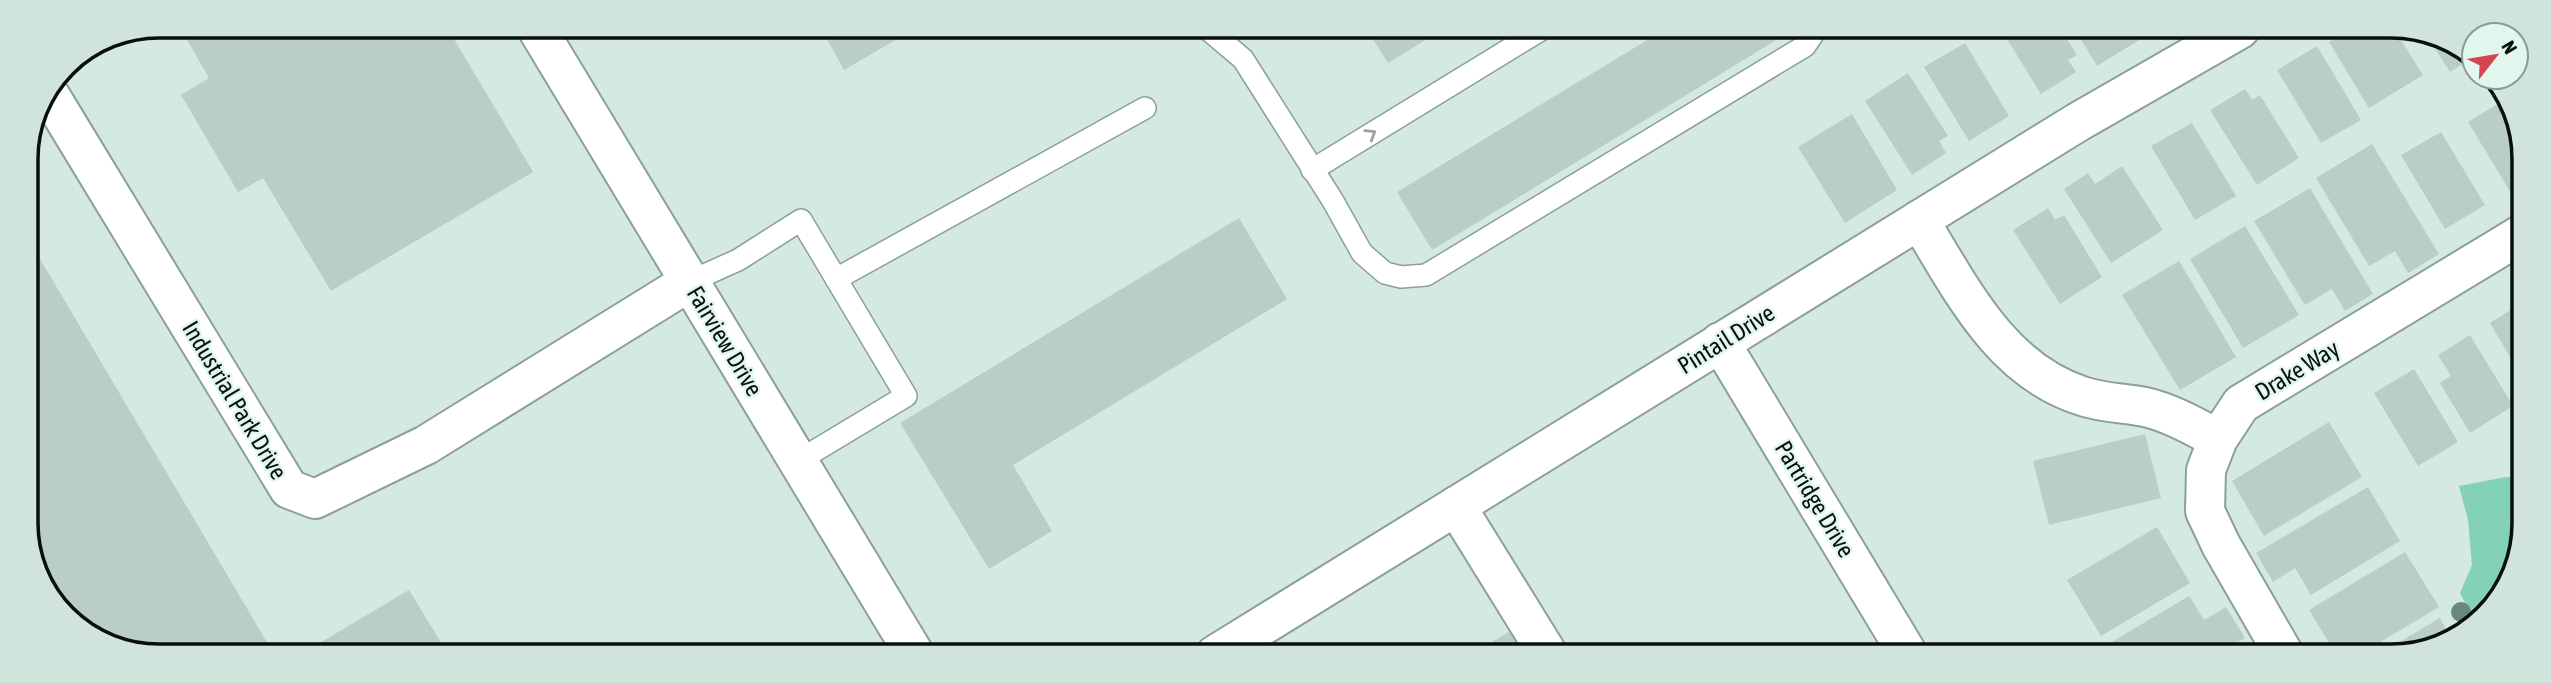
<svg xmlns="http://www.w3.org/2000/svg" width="2551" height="683" viewBox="0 0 2551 683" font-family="'Asap Condensed',sans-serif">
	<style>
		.green { fill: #84d2b6 }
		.building { fill: #b9cec6 }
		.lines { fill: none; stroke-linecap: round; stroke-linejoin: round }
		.service-casing { stroke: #8ca098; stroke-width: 24 }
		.minor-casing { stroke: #8ca098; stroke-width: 42 }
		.secondary-casing { stroke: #8ca098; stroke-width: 42 }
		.service { stroke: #fff; stroke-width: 21 }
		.minor { stroke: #fff; stroke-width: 38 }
		.secondary { stroke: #fff; stroke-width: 38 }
		.tree { fill: #69887d }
		.oneway { stroke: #9c9f9e }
		.labels { text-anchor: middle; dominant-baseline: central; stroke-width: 5; stroke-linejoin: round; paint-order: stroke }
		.street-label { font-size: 24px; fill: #080f0c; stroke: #e1f7ee }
		.rim { fill: none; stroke: #080f0c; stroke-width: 3.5 }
	</style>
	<rect width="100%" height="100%" fill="#d4eae1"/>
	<polygon class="green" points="2506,477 2522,478 2522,550 2477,625 2460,593 2472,565 2468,520 2459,486"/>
	<g class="building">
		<polygon points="179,26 447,27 533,172 331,291 263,178 238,192 181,95 209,78"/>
		<polygon points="820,27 892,27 899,38 844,70"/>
		<polygon points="1366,28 1445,28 1388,63"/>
		<polygon points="1667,28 1789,28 1791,31 1432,250 1397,192"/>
		<polygon points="2000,28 2060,28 2077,55 2068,60 2076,72 2041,94"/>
		<polygon points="2074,28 2146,29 2149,34 2097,66"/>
		<polygon points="2350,29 2394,29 2423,75 2369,108 2329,42"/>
		<polygon points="2425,33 2447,45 2472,58 2450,72"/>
		<polygon points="1965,43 2009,116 1969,141 1924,67"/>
		<polygon points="2317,46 2361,120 2321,143 2277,70"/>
		<polygon points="1908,73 1948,136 1939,141 1946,153 1912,175 1865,101"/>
		<polygon points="2245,89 2252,100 2260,95 2299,158 2257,185 2210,110"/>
		<polygon points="2504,100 2522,133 2522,192 2514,198 2468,122"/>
		<polygon points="1852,114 1897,190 1845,223 1798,147"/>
		<polygon points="2192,123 2236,196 2195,220 2151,146"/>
		<polygon points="2441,132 2485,205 2445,229 2401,155"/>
		<polygon points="2372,144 2439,254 2408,273 2395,251 2369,266 2316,178"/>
		<polygon points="2122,166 2163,230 2111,263 2064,189 2088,173 2095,184"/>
		<polygon points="2310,188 2373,294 2345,311 2332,289 2305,305 2254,221"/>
		<polygon points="2048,208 2055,220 2064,215 2102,277 2060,304 2013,230"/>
		<polygon points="1239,218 1287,299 1013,465 1052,531 989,569 900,423"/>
		<polygon points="2245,226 2299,315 2243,348 2190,259"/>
		<polygon points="27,237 274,654 133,654 65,617 29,550"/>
		<polygon points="2179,261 2236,357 2180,390 2122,295"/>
		<polygon points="2522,303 2522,377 2490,323"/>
		<polygon points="2470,335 2513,406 2470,433 2440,383 2451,376 2438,355"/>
		<polygon points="2414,369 2458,442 2418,466 2374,393"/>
		<polygon points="2329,422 2362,477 2264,536 2232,481"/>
		<polygon points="2145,434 2161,498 2049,525 2033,461"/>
		<polygon points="2368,487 2400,541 2311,595 2295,568 2273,582 2256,553"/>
		<polygon points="2157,527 2190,583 2101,636 2067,580"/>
		<polygon points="2405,552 2439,607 2357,656 2337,656 2309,610"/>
		<polygon points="409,590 448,654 301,654"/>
		<polygon points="2189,596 2204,620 2226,607 2245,638 2214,656 2111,656 2105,646"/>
		<polygon points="2440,618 2450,636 2400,656 2376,656"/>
		<polygon points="1512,630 1528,656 1469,656"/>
	</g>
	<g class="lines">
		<g class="service-casing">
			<g id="service">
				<polyline points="1205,27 1243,59 1333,201 1362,253 1385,273 1401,277 1426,275 1805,46 1813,34 1814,28"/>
				<polyline points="1312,170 1544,28"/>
				<polyline points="836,279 1145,108"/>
				<polyline points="689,282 738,260 801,220 906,396 798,461"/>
			</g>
		</g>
		<g class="minor-casing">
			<g id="minor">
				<polyline points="51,97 289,489 315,499 426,445 689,282"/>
				<path d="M 1919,220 C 1961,288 2000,370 2082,396 C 2102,403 2124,403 2145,407 C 2171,413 2195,427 2218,439"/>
				<polyline points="1720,342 1909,656"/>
				<polyline points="1456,506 1549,656"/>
				<polyline points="1215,655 2078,122 2240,29"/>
				<polyline points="2285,656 2221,545 2205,511 2206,470 2218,439 2241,404 2522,234"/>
			</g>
		</g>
		<g class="secondary-casing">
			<polyline id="secondary" points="536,27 915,655"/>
		</g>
		<use href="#service" class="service"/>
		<use href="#minor" class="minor"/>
		<use href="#secondary" class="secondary"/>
	</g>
	<circle class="tree" cx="2461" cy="612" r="10"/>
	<defs><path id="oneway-chevron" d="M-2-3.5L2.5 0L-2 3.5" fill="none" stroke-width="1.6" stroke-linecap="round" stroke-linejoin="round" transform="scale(1.75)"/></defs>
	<use class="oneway" href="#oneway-chevron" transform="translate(1371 134) rotate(-32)"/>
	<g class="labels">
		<g class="street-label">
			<text transform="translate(1726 339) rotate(-32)">Pintail Drive</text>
			<text transform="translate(725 341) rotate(59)">Fairview Drive</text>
			<text transform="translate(2297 370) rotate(-31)">Drake Way</text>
			<text transform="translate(235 400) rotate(59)">Industrial Park Drive</text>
			<text transform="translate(1815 499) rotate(59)">Partridge Drive</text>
		</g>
	</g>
	<path d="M0 0H2551V683H0ZM159 38H2391A121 121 0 0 1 2512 159V523A121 121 0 0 1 2391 644H159A121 121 0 0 1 38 523V159A121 121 0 0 1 159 38Z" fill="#d0e4dc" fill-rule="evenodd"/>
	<path class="rim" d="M159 38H2391A121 121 0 0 1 2512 159V523A121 121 0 0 1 2391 644H159A121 121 0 0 1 38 523V159A121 121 0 0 1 159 38Z"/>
	<g transform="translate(2495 56) rotate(59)"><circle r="33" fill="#e1f7ee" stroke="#8a9a94" stroke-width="2"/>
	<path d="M0-5L12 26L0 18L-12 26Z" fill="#d54451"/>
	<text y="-10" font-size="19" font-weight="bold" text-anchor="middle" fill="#080f0c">N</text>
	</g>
</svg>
